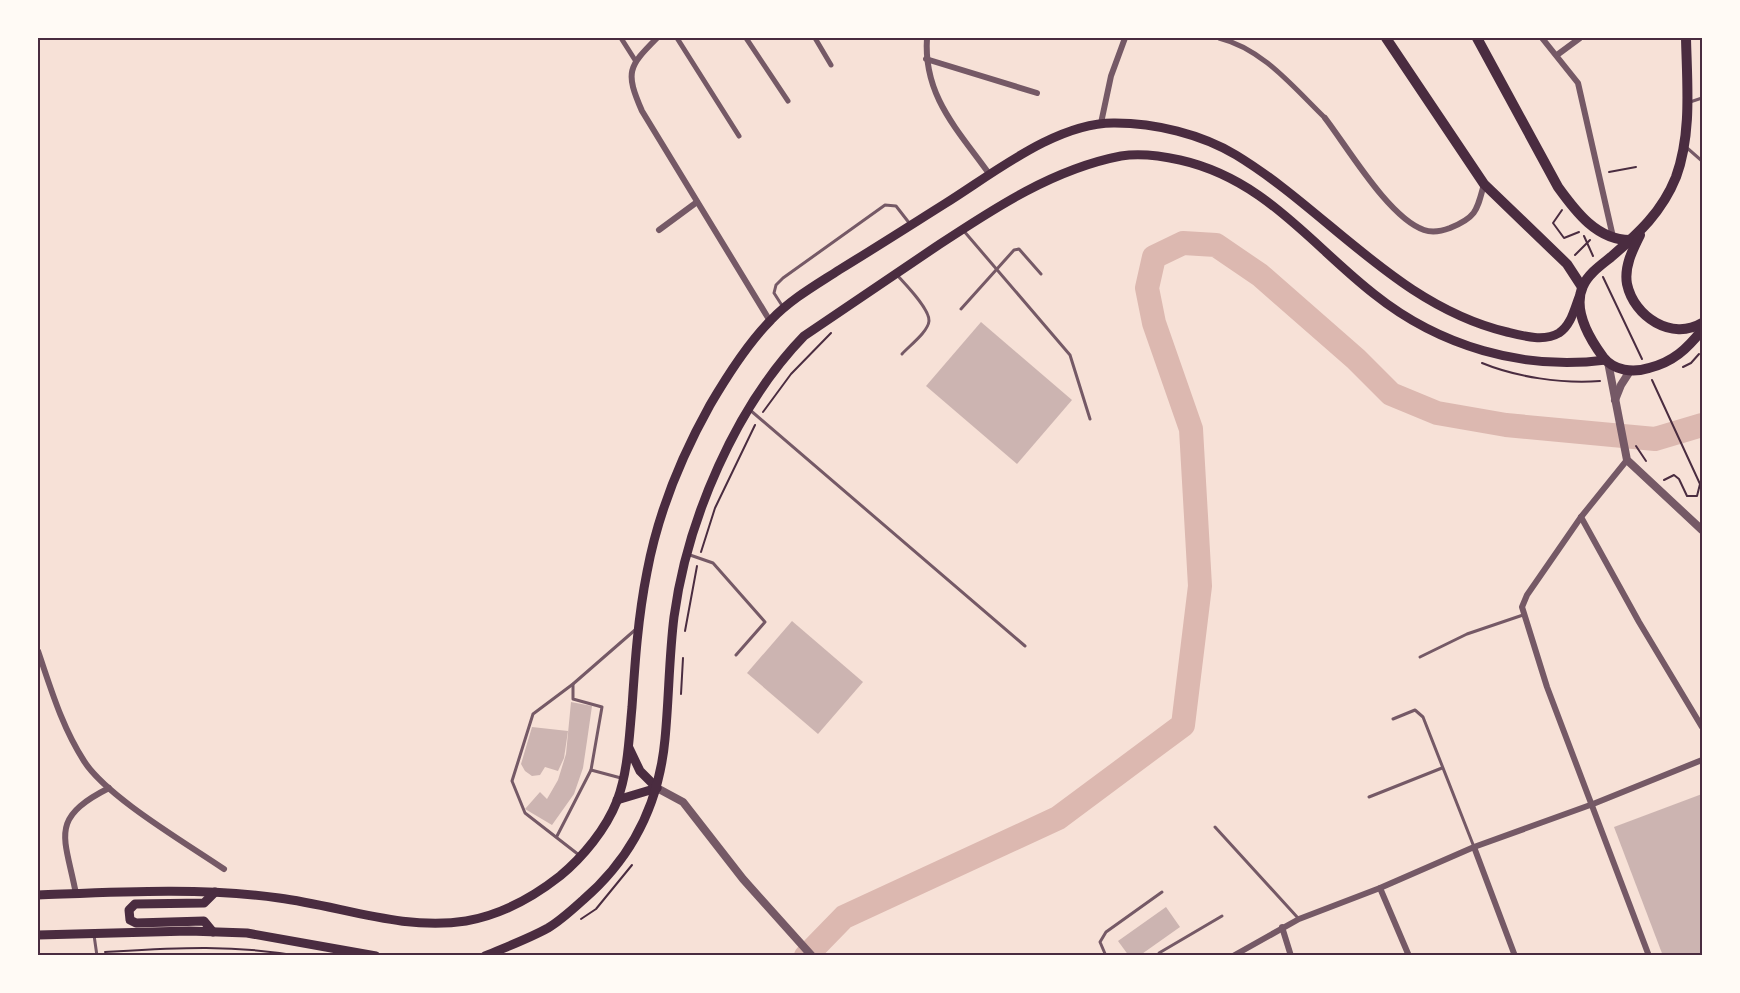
<svg xmlns="http://www.w3.org/2000/svg" width="1740" height="993" viewBox="0 0 1740 993" font-family="'Titillium Web',sans-serif">
	<style>
		.lines { fill: none; stroke-linecap: round; stroke-linejoin: round }
		.river { stroke: #dcb8b0; stroke-width: 24 }
		.building { fill: #ccb4b1 }
		.path { stroke: #4a2c40; stroke-width: 2 }
		.service { stroke: #755966; stroke-width: 3 }
		.pedestrian { stroke: #755966; stroke-width: 5 }
		.minor { stroke: #755966; stroke-width: 6 }
		.tertiary { stroke: #755966; stroke-width: 8 }
		.secondary { stroke: #4a2c40; stroke-width: 9 }
		.primary { stroke: #4a2c40; stroke-width: 10 }
		.neatline { fill: none; stroke: #4a2c40; stroke-width: 2 }
	</style>
	<rect width="100%" height="100%" fill="#f7e1d7"/>
	<g class="lines">
		<polyline class="river" points="806,956 844,917 1058,818 1183,725 1200,586 1191,429 1154,323 1147,288 1154,257 1183,243 1216,245 1260,275 1356,359 1391,394 1437,413 1506,425 1655,439 1702,425"/>
	</g>
	<g class="building">
		<polygon points="981,322 1072,400 1017,464 926,386"/>
		<polygon points="792,621 863,682 818,734 747,673"/>
		<polygon points="571,702 592,706 587,741 583,768 574,794 552,825 525,809 540,792 547,799 558,780 566,754"/>
		<polygon points="532,727 568,731 564,758 558,771 545,767 540,775 532,776 525,771 521,764"/>
		<polygon points="1702,794 1702,956 1663,956 1614,827"/>
		<polygon points="1166,907 1180,927 1139,956 1129,956 1118,941"/>
	</g>
	<g class="lines">
		<g class="path">
			<polyline points="1609,172 1636,167"/>
			<polyline points="1562,210 1553,223 1564,238 1579,232"/>
			<polyline points="1584,236 1593,256"/>
			<polyline points="1575,255 1590,240"/>
			<polyline points="1603,277 1642,359"/>
			<path d="M 1482,363 C 1516,377 1562,384 1600,381"/>
			<polyline points="1683,367 1691,363 1699,354"/>
			<polyline points="1652,380 1700,484 1697,496 1687,496 1679,479 1674,475 1664,480"/>
			<polyline points="763,412 791,374 831,333"/>
			<polyline points="1636,446 1646,461"/>
			<polyline points="701,552 715,508 755,425"/>
			<polyline points="685,631 697,566"/>
			<polyline points="681,694 683,658"/>
			<polyline points="581,919 596,909 632,865"/>
			<path d="M 105,952 C 174,948 230,944 299,956"/>
			<polyline points="63,956 87,954"/>
		</g>
		<g class="service">
			<polyline points="1690,102 1702,98"/>
			<polyline points="1686,147 1702,161"/>
			<polyline points="963,230 1070,355 1090,419"/>
			<path d="M 897,275 C 905,284 930,309 929,321 C 928,332 909,346 902,354"/>
			<polyline points="783,307 774,293 776,285 783,278 885,205 896,206 910,224"/>
			<polyline points="961,309 1014,250 1019,249 1041,274"/>
			<polyline points="750,410 1025,646"/>
			<polyline points="690,555 713,563 765,622 736,655"/>
			<polyline points="1420,657 1467,634 1523,615"/>
			<polyline points="1393,719 1415,710 1423,717 1474,847"/>
			<polyline points="591,770 621,778"/>
			<polyline points="1369,797 1442,768"/>
			<polyline points="1215,827 1298,918"/>
			<polyline points="557,836 591,770 602,707 573,699 573,684"/>
			<polyline points="579,855 525,813 512,781 533,714 573,684 635,630"/>
			<polyline points="94,935 97,956"/>
			<polyline points="1159,953 1222,916"/>
			<polyline points="1106,956 1100,942 1106,932 1162,892"/>
			<polyline points="1155,956 1160,956"/>
		</g>
		<g class="pedestrian">
			<polyline points="621,38 635,60"/>
			<polyline points="677,38 739,136"/>
			<polyline points="746,38 788,101"/>
			<polyline points="815,38 831,65"/>
			<path d="M 1219,38 C 1263,49 1293,87 1325,118"/>
		</g>
		<g class="minor">
			<path d="M 657,38 C 628,67 625,72 642,111 L 770,321"/>
			<path d="M 927,38 C 923,96 958,130 990,175"/>
			<polyline points="1542,38 1578,83 1613,237"/>
			<polyline points="1557,55 1580,38"/>
			<polyline points="926,59 1037,93"/>
			<path d="M 1325,118 C 1348,148 1389,218 1424,230 C 1433,233 1442,231 1450,228 C 1477,217 1477,210 1484,184"/>
			<polyline points="1101,123 1111,76 1125,38"/>
			<polyline points="659,230 697,202"/>
			<polyline points="1627,460 1581,517 1527,595 1522,607 1547,687 1649,956"/>
			<polyline points="1581,517 1639,622 1702,727"/>
			<path d="M 38,651 C 51,689 62,727 84,761 C 107,797 186,843 224,869"/>
			<polyline points="1474,847 1515,956"/>
			<polyline points="1380,888 1409,956"/>
			<path d="M 76,894 C 65,836 48,819 109,788"/>
			<polyline points="1282,927 1291,956"/>
			<polyline points="1233,956 1299,919 1380,888 1474,847 1593,804 1702,760"/>
		</g>
		<g class="tertiary">
			<polyline points="1608,362 1627,460 1702,530"/>
			<polyline points="1615,400 1621,385 1630,371"/>
			<polyline points="657,788 683,802 743,879 812,956"/>
		</g>
		<g class="secondary">
			<polyline points="629,748 640,771 657,788"/>
			<polyline points="617,800 657,788"/>
			<path d="M 38,895 C 117,892 200,887 279,898 C 341,906 403,931 466,921 C 501,915 532,898 560,876 C 583,857 606,829 617,801 C 628,772 629,738 632,707 C 635,662 638,617 647,572 C 658,513 681,457 710,405 C 727,376 747,344 771,320 C 791,299 816,285 839,270 C 875,248 911,225 946,203 C 994,173 1057,122 1115,123 C 1155,123 1201,134 1236,155 C 1328,211 1398,306 1507,332 C 1523,336 1544,342 1559,333 C 1571,325 1574,310 1579,297"/>
			<polyline points="213,932 204,921 136,923 130,920 129,910 135,904 204,903 215,892"/>
			<polyline points="38,935 189,931 247,933 376,956"/>
			<path d="M 485,956 C 506,947 528,939 548,928 C 560,921 572,910 583,900 C 633,857 659,804 665,739 C 669,698 669,657 674,617 C 687,520 736,406 804,336 C 848,306 892,276 937,246 C 993,209 1053,169 1121,156 C 1140,153 1162,156 1180,160 C 1265,179 1310,244 1374,294 C 1439,346 1523,371 1606,360"/>
		</g>
		<g class="primary">
			<polyline points="1386,38 1484,184 1567,264 1582,287"/>
			<path d="M 1477,38 L 1558,187 C 1576,212 1597,240 1630,240"/>
			<path d="M 1686,38 C 1687,84 1692,133 1676,177 C 1662,212 1639,233 1611,257 C 1601,265 1588,274 1583,286 C 1572,310 1589,338 1603,357 C 1614,371 1633,373 1649,368 C 1673,362 1687,349 1702,330"/>
			<path d="M 1640,235 C 1632,251 1624,267 1627,284 C 1634,317 1672,341 1702,323"/>
		</g>
	</g>
	<rect width="1740" height="993" fill="none" stroke="#fffaf5" stroke-width="78"/>
	<rect x="39" y="39" width="1662" height="915" class="neatline"/>
</svg>
